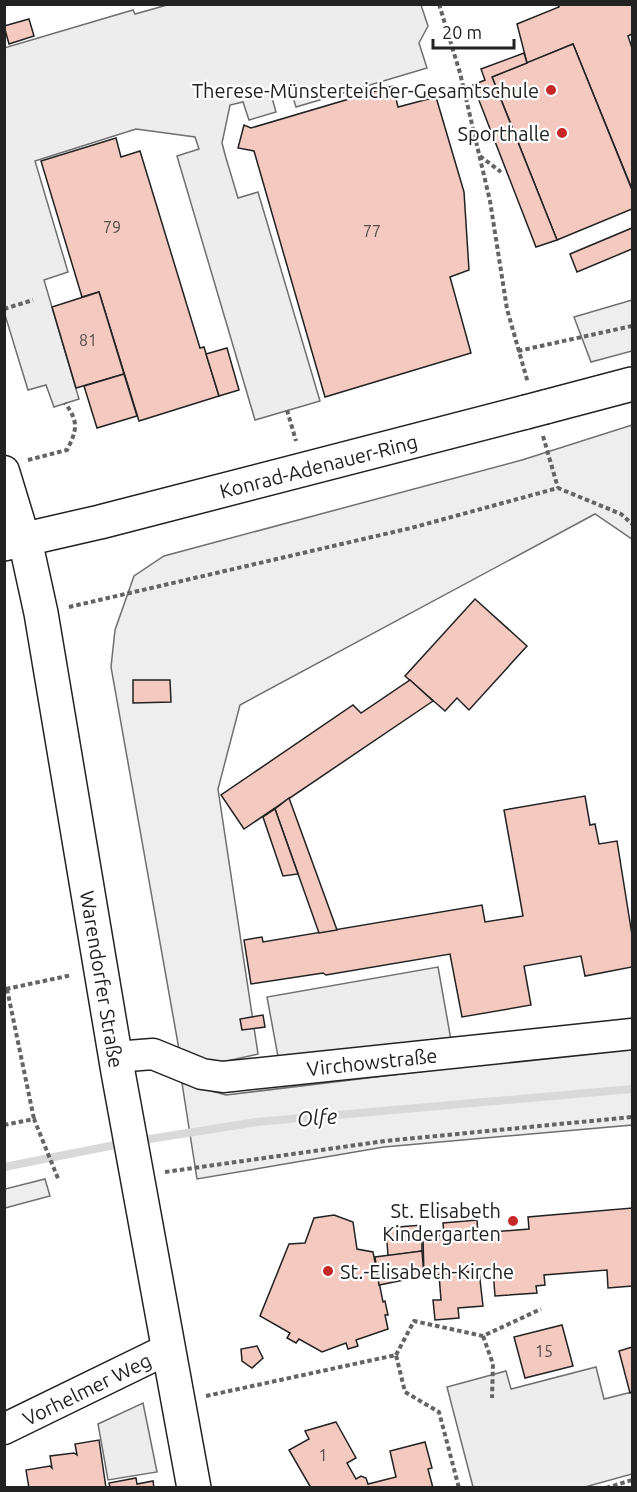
<svg xmlns="http://www.w3.org/2000/svg" width="637" height="1492" viewBox="0 0 637 1492" font-family="Ubuntu,sans-serif">
	<style>
		.green { fill: #eee; stroke: #6f6f6f; stroke-width: 1.5 }
		.parking { fill: #ededed; stroke: #6f6f6f; stroke-width: 1.5 }
		.lines { fill: none; stroke-linecap: round; stroke-linejoin: round }
		.stream { stroke: #d9d9d9; stroke-width: 8 }
		.building { fill: #f3c9c0; stroke: #222; stroke-width: 1.5 }
		.minor-casing { stroke: #222; stroke-width: 33 }
		.major-casing { stroke: #222; stroke-width: 36 }
		.path { stroke: #646464; stroke-width: 4; stroke-dasharray: 4.5 3; stroke-linecap: butt }
		.minor { stroke: #fff; stroke-width: 30 }
		.major { stroke: #fff; stroke-width: 33 }
		.major-bridge-casing { stroke: #222; stroke-width: 36; stroke-linecap: butt }
		.major-bridge { stroke: #fff; stroke-width: 33 }
		.poi-dot { fill: #c62828; stroke: #fff; stroke-width: 2 }
		.labels { text-anchor: middle; dominant-baseline: central; stroke-width: 4.5; stroke-linejoin: round; paint-order: stroke }
		.number-label { font-size: 16px; fill: #564c4a }
		.poi-label { font-size: 20px; fill: #222; stroke: #fff; text-anchor: end }
		.street-label { font-size: 20px; fill: #222; stroke: #fff }
		.water-label { font-size: 21px; font-style: italic; fill: #222; stroke: #fff }
	</style>
	<rect width="100%" height="100%" fill="#fff"/>
	<g class="green">
		<polygon points="632,300 632,351 591,362 574,317"/>
		<polygon points="632,425 632,539 595,514 240,705 218,789 258,1054 218,1063 180,1055 111,667 115,630 134,576 164,556 522,460"/>
		<polygon points="632,1046 632,1125 384,1147 197,1179 182,1083 226,1095"/>
		<polygon points="45,1179 50,1196 5,1208 5,1189"/>
	</g>
	<g class="parking">
		<polygon points="167,5 421,5 428,26 419,43 427,68 296,107 290,88 271,94 276,112 249,120 243,102 230,105 222,143 226,158 238,198 258,192 320,401 255,420 177,156 199,149 195,137 136,129 35,161 68,272 44,280 79,399 54,407 46,385 28,390 5,315 4,48 133,10 135,14"/>
		<polygon points="438,967 451,1040 279,1062 267,997"/>
		<polygon points="596,1367 604,1399 632,1392 632,1474 585,1487 473,1487 447,1387 506,1371 511,1389"/>
		<polygon points="143,1403 157,1472 108,1480 98,1424"/>
	</g>
	<g class="lines">
		<g class="stream">
			<polyline points="137,1141 257,1122 632,1089"/>
			<polyline points="4,1167 125,1143"/>
		</g>
	</g>
	<g class="building">
		<polygon points="557,4 632,4 632,34 628,36 632,48 632,189 573,44 527,63 517,24 559,7"/>
		<polygon points="29,19 34,36 9,44 4,26"/>
		<polygon points="573,44 632,190 632,209 557,240 492,77"/>
		<polygon points="524,53 527,63 492,77 557,240 536,247 473,85 485,80 481,69"/>
		<polygon points="393,86 398,107 436,97 464,192 469,270 450,277 471,353 325,397 254,151 238,148 244,125 251,128"/>
		<polygon points="116,138 121,157 140,151 200,348 204,347 219,396 139,421 99,292 82,297 41,161"/>
		<polygon points="632,228 632,249 577,272 570,254"/>
		<polygon points="99,292 124,374 76,388 52,307"/>
		<polygon points="227,348 239,390 219,396 206,354"/>
		<polygon points="124,374 137,416 97,428 84,386"/>
		<polygon points="475,599 527,646 469,710 457,698 445,711 405,676"/>
		<polygon points="133,680 170,680 171,702 133,703"/>
		<polygon points="410,680 433,701 244,829 221,795 353,705 361,713"/>
		<polygon points="585,796 590,825 595,824 599,844 617,841 632,935 632,967 585,976 581,956 524,966 531,1005 462,1017 450,954 326,975 323,973 251,984 244,940 262,937 263,942 482,905 485,922 523,916 504,810"/>
		<polygon points="289,798 337,930 319,933 275,809"/>
		<polygon points="275,809 298,874 283,876 263,817"/>
		<polygon points="263,1015 265,1027 242,1030 240,1019"/>
		<polygon points="632,1208 632,1286 608,1288 607,1270 544,1275 545,1285 536,1286 537,1293 495,1296 493,1270 424,1276 423,1238 444,1235 443,1223 477,1220 478,1233 529,1229 528,1217"/>
		<polygon points="334,1215 353,1222 357,1249 373,1252 383,1302 385,1301 388,1315 385,1315 388,1329 356,1340 358,1346 348,1349 346,1343 322,1352 299,1339 296,1343 287,1338 290,1333 260,1316 289,1244 305,1243 314,1218"/>
		<polygon points="422,1225 422,1251 388,1256 386,1228"/>
		<polygon points="422,1251 424,1276 379,1285 375,1257"/>
		<polygon points="479,1271 483,1306 458,1308 459,1318 435,1320 433,1300 441,1300 439,1275"/>
		<polygon points="562,1325 573,1366 525,1378 514,1337"/>
		<polygon points="257,1346 263,1358 252,1368 242,1361 241,1349"/>
		<polygon points="632,1347 632,1392 630,1393 619,1351"/>
		<polygon points="336,1422 356,1458 347,1463 356,1479 361,1476 366,1478 368,1484 396,1477 390,1451 425,1442 432,1468 428,1469 433,1488 311,1488 289,1450 309,1439 305,1431"/>
		<polygon points="99,1440 106,1488 29,1488 26,1470 50,1466 52,1468 50,1456 74,1453 77,1455 75,1444"/>
		<polygon points="136,1478 137,1484 153,1481 154,1488 110,1488 109,1483"/>
	</g>
	<g class="lines">
		<g class="minor-casing">
			<g id="minor">
				<polyline points="4,471 25,540"/>
				<path id="s1" d="M 115,1057 L 153,1054 L 202,1074 L 223,1077 L 632,1034"/>
				<path id="s2" d="M 4,1429 L 168,1349"/>
			</g>
		</g>
		<g class="major-casing">
			<g id="major">
				<polyline points="545,407 632,384"/>
				<path id="s3" d="M 25,540 L 41,613 L 118,1072 L 194,1488"/>
				<path id="s4" d="M 4,544 L 100,522 L 526,412"/>
			</g>
		</g>
		<g class="path">
			<polyline points="439,4 460,73 490,201 507,309 528,383"/>
			<polyline points="480,156 501,172"/>
			<polyline points="4,309 33,300"/>
			<polyline points="518,351 632,326"/>
			<polyline points="287,410 296,441"/>
			<polyline points="543,436 558,488"/>
			<path d="M 28,460 L 67,450 C 77,430 79,422 65,403"/>
			<polyline points="69,607 411,528 558,488 621,514 632,524"/>
			<polyline points="6,989 72,975"/>
			<polyline points="7,989 34,1119"/>
			<polyline points="4,1125 34,1119 59,1181"/>
			<polyline points="165,1172 385,1141 632,1117"/>
			<polyline points="483,1336 493,1364 492,1398"/>
			<polyline points="396,1355 414,1321 483,1336 541,1309"/>
			<polyline points="206,1396 396,1355 405,1392 439,1412 459,1488"/>
			<polyline points="606,1488 632,1480"/>
		</g>
		<use href="#minor" class="minor"/>
		<use href="#major" class="major"/>
		<g class="major-bridge-casing">
			<polyline id="major-bridge" points="526,412 545,407"/>
		</g>
		<use href="#major-bridge" class="major-bridge"/>
	</g>
	<g class="poi-dot">
		<circle cx="551" cy="90" r="6"/>
		<circle cx="562" cy="133" r="6"/>
		<circle cx="513" cy="1221" r="6"/>
		<circle cx="328" cy="1271" r="6"/>
	</g>
	<g class="labels">
		<g class="number-label">
			<text x="112" y="227">79</text>
			<text x="372" y="231">77</text>
			<text x="88" y="340">81</text>
			<text x="544" y="1351">15</text>
			<text x="323" y="1455">1</text>
		</g>
		<g class="poi-label">
			<text x="539" y="90">Therese-Münsterteicher-Gesamtschule</text>
			<text x="550" y="133">Sporthalle</text>
			<text x="501" y="1210">St. Elisabeth<tspan x="501" dy="23">Kindergarten</tspan></text>
			<text x="340" y="1271" text-anchor="start">St.-Elisabeth-Kirche</text>
		</g>
		<g class="street-label">
			<text stroke="none"><textPath href="#s4" startOffset="324">Konrad-Adenauer-Ring</textPath></text>
			<text stroke="none"><textPath href="#s3" startOffset="446">Warendorfer Straße</textPath></text>
			<text stroke="none"><textPath href="#s1" startOffset="262">Virchowstraße</textPath></text>
			<text stroke="none"><textPath href="#s2" startOffset="92">Vorhelmer Weg</textPath></text>
		</g>
		<g class="water-label">
			<text transform="translate(317 1117) rotate(-5)">Olfe</text>
		</g>
	</g>
	<rect width="637" height="1492" fill="none" stroke="#222222" stroke-width="12"/>
	<path d="M433 39v9h81v-9" fill="none" stroke="#222222" stroke-width="3"/>
	<text x="442" y="39" font-size="18" fill="#222222" stroke="#ffffff" stroke-width="4.5" paint-order="stroke">20 m</text>
</svg>
